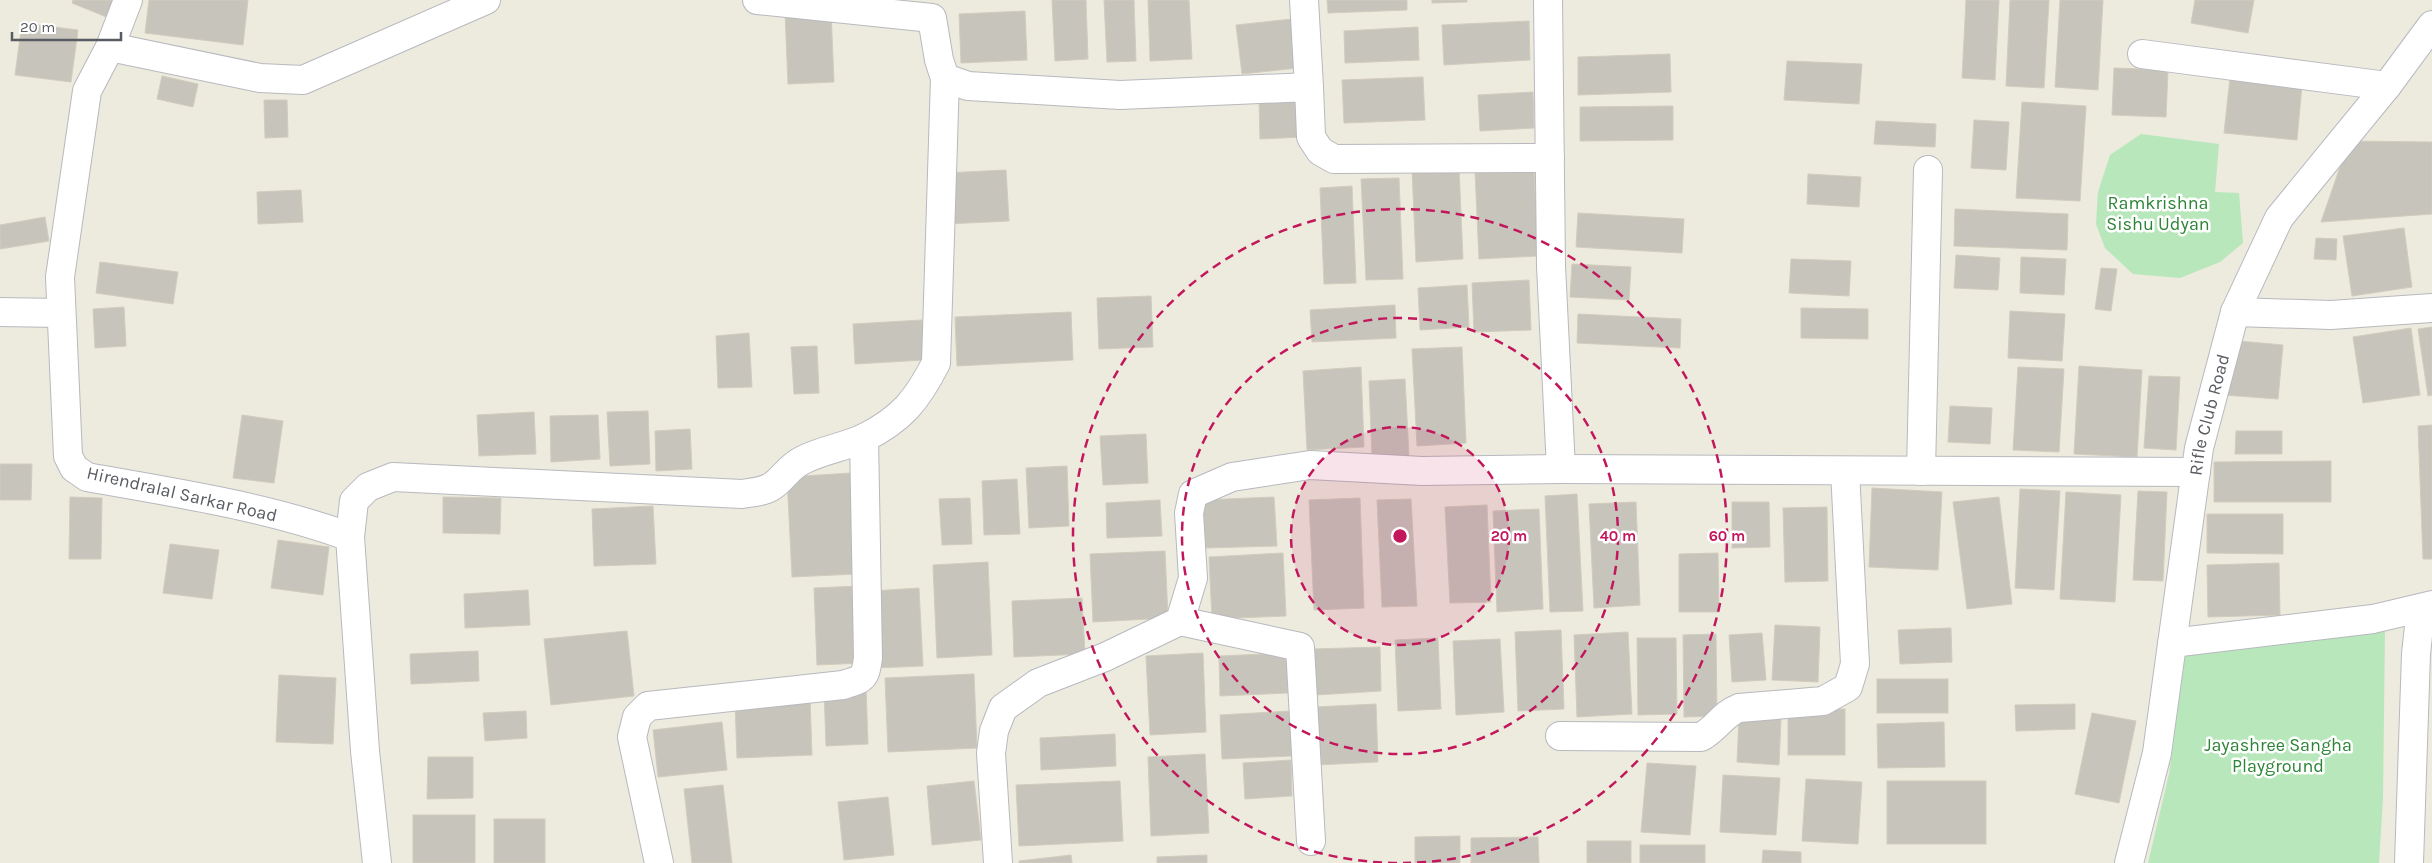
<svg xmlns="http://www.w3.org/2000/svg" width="2432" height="863" viewBox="0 0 2432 863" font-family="Karla,sans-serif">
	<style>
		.green { fill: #b8e7bb }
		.building { fill: #c7c4bb; stroke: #d2ccbc }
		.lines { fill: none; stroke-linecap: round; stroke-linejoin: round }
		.minor-casing { stroke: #b7b9bf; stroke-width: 30 }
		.minor { stroke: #fff; stroke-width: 28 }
		.ring { fill: none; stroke: #c2185b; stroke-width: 2.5; stroke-dasharray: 9 6 }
		.labels { text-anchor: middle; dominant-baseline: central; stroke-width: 5; stroke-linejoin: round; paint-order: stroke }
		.park-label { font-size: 18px; fill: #2d8436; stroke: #fff }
		.street-label { font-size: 18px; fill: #585b61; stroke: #fff }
		.centre { fill: #c2185b; stroke: #fff; stroke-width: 2.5 }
		.ring-label { font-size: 15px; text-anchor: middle; font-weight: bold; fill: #c2185b; stroke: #fff; stroke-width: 5; stroke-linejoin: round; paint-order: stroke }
	</style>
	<rect width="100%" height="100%" fill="#edeade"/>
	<g class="green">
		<polygon points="2141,134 2219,144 2215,192 2239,193 2243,243 2220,262 2180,278 2133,274 2105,248 2096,224 2098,192 2110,155"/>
		<polygon points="2385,630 2383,798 2379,863 2148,863 2169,774 2185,656"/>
	</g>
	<g class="building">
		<polygon points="73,0 116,0 109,18 72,3"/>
		<polygon points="149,0 248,0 243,45 145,33"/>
		<polygon points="1052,0 1086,0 1088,59 1055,61"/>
		<polygon points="1104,0 1134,0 1136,61 1107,62"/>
		<polygon points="1148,0 1189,0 1192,59 1150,61"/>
		<polygon points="1327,0 1407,0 1407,10 1328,13"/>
		<polygon points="1432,0 1467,0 1467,2 1432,3"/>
		<polygon points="1966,0 1999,0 1995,80 1962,78"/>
		<polygon points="2010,0 2049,0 2044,88 2006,86"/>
		<polygon points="2060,0 2103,0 2098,90 2055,87"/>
		<polygon points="2195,0 2254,0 2248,33 2191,23"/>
		<polygon points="831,10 834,82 788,84 785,12"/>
		<polygon points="1025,11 1027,60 961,63 959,14"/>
		<polygon points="1292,19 1298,68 1242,74 1236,25"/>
		<polygon points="1529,21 1530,60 1444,65 1442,25"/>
		<polygon points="22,23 78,30 71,82 15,75"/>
		<polygon points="1418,27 1419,60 1345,63 1344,31"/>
		<polygon points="1670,54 1671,92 1578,95 1578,57"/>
		<polygon points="1787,61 1862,64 1859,104 1784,100"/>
		<polygon points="2114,68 2168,70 2166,117 2112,115"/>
		<polygon points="162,76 198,84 193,107 157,99"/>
		<polygon points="1423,77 1425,120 1344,123 1342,80"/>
		<polygon points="2230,78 2302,85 2297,140 2224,133"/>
		<polygon points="1533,92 1534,128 1480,131 1478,95"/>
		<polygon points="1302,98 1304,137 1260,139 1259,100"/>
		<polygon points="264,100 287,100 288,137 265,138"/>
		<polygon points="2022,102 2086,106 2080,201 2016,198"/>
		<polygon points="1673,106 1673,140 1580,141 1580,107"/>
		<polygon points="1974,120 2009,122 2006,170 1971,168"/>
		<polygon points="1876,121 1936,124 1935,147 1874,144"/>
		<polygon points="2349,141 2432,142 2432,214 2321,222"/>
		<polygon points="1459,167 1463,259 1416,262 1412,169"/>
		<polygon points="1006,170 1009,221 946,224 944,173"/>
		<polygon points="1534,170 1538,256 1479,259 1475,172"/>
		<polygon points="1808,174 1861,177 1859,207 1807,204"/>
		<polygon points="1399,178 1403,279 1366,280 1361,179"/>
		<polygon points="1352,186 1356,283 1324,284 1320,188"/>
		<polygon points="301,190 303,222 258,224 257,192"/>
		<polygon points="1955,209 2068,214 2067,250 1954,246"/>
		<polygon points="1578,213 1684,219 1682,253 1576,247"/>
		<polygon points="45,217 49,241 0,249 0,225"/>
		<polygon points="2404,228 2412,287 2352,296 2343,236"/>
		<polygon points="2316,238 2337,239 2336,260 2314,259"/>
		<polygon points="1956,255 2000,258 1998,290 1954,288"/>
		<polygon points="2021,257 2066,259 2064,295 2020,293"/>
		<polygon points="1791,259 1851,261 1849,296 1789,293"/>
		<polygon points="100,262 178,272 173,304 96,293"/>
		<polygon points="1572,264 1631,267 1629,300 1570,297"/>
		<polygon points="2101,268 2117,269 2111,311 2095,309"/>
		<polygon points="1529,280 1531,330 1474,332 1472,283"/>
		<polygon points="1467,285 1469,327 1420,330 1418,288"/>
		<polygon points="1151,296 1153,347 1099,349 1097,298"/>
		<polygon points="1395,305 1396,338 1312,342 1310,310"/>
		<polygon points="124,307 126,346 95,348 93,309"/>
		<polygon points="1801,308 1868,309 1868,339 1801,338"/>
		<polygon points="2010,311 2065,314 2062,361 2008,358"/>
		<polygon points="1071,312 1073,360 957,366 955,317"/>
		<polygon points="1578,314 1681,319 1680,348 1577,343"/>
		<polygon points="922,320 924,360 855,364 853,324"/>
		<polygon points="2432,327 2432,395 2428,396 2418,329"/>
		<polygon points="2411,328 2420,395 2363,403 2353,337"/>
		<polygon points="749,333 752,387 718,388 716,336"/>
		<polygon points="2228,340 2283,345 2278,399 2224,395"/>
		<polygon points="817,346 819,393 794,394 791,347"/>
		<polygon points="1462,347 1466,443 1417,446 1412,349"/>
		<polygon points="2079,366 2142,370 2137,457 2074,454"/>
		<polygon points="1361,367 1364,447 1307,450 1303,371"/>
		<polygon points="2018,367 2064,369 2059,452 2013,450"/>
		<polygon points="2149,376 2180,377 2176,450 2144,448"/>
		<polygon points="1405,379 1409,456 1372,458 1369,381"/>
		<polygon points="1950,406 1992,408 1990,444 1948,442"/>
		<polygon points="648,411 650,464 610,466 607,412"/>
		<polygon points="534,412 536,454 479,456 477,415"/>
		<polygon points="242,415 283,421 274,483 233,478"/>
		<polygon points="598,415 600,459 551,462 550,416"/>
		<polygon points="2432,425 2432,559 2423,559 2418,426"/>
		<polygon points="690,429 692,469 656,471 655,431"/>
		<polygon points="2236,431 2282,431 2282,454 2235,454"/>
		<polygon points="1146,434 1148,483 1103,485 1100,436"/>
		<polygon points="2331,461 2331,502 2214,502 2214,462"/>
		<polygon points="0,464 32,464 31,500 0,500"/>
		<polygon points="1067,466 1069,526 1029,528 1026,468"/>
		<polygon points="851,473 856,574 792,577 787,477"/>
		<polygon points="1017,479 1020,534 984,535 982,481"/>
		<polygon points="1872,488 1942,492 1938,570 1869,567"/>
		<polygon points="2020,489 2060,491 2054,590 2015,588"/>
		<polygon points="2138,491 2167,492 2163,581 2133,580"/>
		<polygon points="2066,492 2121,495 2115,602 2060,599"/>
		<polygon points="1577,494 1583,611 1550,612 1545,496"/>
		<polygon points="70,497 102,498 101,559 69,559"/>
		<polygon points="443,497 501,498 500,534 443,533"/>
		<polygon points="1274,497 1277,546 1205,548 1203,500"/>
		<polygon points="1999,497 2012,604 1967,609 1953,502"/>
		<polygon points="970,498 972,544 942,545 939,499"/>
		<polygon points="1360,498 1364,608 1314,610 1309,500"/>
		<polygon points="1411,499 1417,606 1382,607 1377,500"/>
		<polygon points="1160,500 1162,536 1107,538 1106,503"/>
		<polygon points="1636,502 1640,605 1594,608 1589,504"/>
		<polygon points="1732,502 1769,502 1770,547 1732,548"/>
		<polygon points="1487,505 1491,602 1450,603 1445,507"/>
		<polygon points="653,506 656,564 594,566 592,509"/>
		<polygon points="1827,507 1828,581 1785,582 1783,508"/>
		<polygon points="1539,509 1543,609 1497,612 1493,511"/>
		<polygon points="2207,514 2283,514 2283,554 2207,553"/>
		<polygon points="278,540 329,547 323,595 271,588"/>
		<polygon points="170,544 219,550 212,599 163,593"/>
		<polygon points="1165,551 1168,618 1093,622 1090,554"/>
		<polygon points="1283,553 1286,616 1212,619 1209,557"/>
		<polygon points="1718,553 1719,612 1679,612 1679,554"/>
		<polygon points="988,562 992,655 937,658 933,565"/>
		<polygon points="2279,563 2280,615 2208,617 2207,565"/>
		<polygon points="860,586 863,663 817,665 814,588"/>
		<polygon points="919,588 923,666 875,668 872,591"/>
		<polygon points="528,590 530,625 465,628 464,594"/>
		<polygon points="1082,598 1085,654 1014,657 1012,601"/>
		<polygon points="1775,625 1820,627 1818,682 1772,680"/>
		<polygon points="1951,628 1952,662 1900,664 1898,630"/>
		<polygon points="1561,630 1564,709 1518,711 1515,632"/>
		<polygon points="627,631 634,696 551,705 544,639"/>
		<polygon points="1628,632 1632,714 1577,717 1574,635"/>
		<polygon points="1762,633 1766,680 1732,682 1729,635"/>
		<polygon points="1716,634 1717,716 1684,717 1683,635"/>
		<polygon points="1438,638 1441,709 1398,711 1395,640"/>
		<polygon points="1637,638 1676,638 1677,714 1638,715"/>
		<polygon points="1500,639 1504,712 1456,715 1453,641"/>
		<polygon points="1380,647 1381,691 1316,695 1313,649"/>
		<polygon points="478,651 479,681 411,684 410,654"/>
		<polygon points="1203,653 1206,732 1150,735 1146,656"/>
		<polygon points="1286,653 1288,693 1220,696 1219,656"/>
		<polygon points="974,674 977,748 888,752 885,678"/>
		<polygon points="279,675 336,678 333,744 276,742"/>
		<rect x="1877" y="679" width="71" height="34"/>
		<polygon points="866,688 868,744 826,746 824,690"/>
		<polygon points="810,698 812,755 737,758 735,702"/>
		<polygon points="1376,704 1378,762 1317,765 1315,707"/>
		<polygon points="2075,704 2075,729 2016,731 2015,705"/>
		<rect x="1788" y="709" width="57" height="46"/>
		<polygon points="526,711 527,738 485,741 483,713"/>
		<polygon points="1290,711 1292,756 1222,759 1220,715"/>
		<polygon points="2092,713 2136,721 2119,803 2075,794"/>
		<polygon points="1739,717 1781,719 1779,765 1737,762"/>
		<polygon points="722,722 727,770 658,777 653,730"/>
		<polygon points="1944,722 1945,767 1878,768 1877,724"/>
		<polygon points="1115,734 1116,766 1041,770 1040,738"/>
		<polygon points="1205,754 1209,833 1151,836 1148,757"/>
		<polygon points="428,757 473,757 473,798 427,799"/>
		<polygon points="1291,760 1292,796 1245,799 1243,763"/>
		<polygon points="1647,763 1696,766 1690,835 1641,832"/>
		<polygon points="1723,775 1780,778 1776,835 1720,832"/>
		<polygon points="1806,779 1862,782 1858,844 1802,841"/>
		<polygon points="974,781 981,840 932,845 927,786"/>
		<polygon points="1120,781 1123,841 1019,846 1016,785"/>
		<rect x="1887" y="781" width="99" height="63"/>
		<polygon points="723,785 732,863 692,863 684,789"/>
		<polygon points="888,797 894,855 844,860 838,802"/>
		<rect x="413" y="815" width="62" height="48"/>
		<rect x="494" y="819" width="51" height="44"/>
		<polygon points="1460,836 1460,863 1415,863 1415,837"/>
		<polygon points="1538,837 1539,863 1471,863 1471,838"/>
		<rect x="1587" y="841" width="44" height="22"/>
		<rect x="1640" y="845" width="65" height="18"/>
		<polygon points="1763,850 1801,852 1801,863 1762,863"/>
		<polygon points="1071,855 1072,863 1019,863 1019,861"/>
		<polygon points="1207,855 1207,863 1157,863 1157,857"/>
	</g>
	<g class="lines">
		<g class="minor-casing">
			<g id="minor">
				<path d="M 128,0 L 110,47 L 87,91 L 60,277 L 68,456 L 74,468 L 87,477 C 175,493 266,506 350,537 L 365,751 L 377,863"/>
				<polyline points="757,0 932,18 939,60 945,78 968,86 1120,95 1309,87 1311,137 1320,151 1334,159 1550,158"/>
				<polyline points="1304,0 1309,87"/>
				<polyline points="1548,0 1551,266 1561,469"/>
				<polyline points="110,47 260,78 303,80 486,0"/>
				<polyline points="2142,54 2387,86"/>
				<polyline points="0,312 61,313"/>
				<polyline points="2235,312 2331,315 2432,308"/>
				<polyline points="1921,471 1928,170"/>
				<path d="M 350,537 L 354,501 L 368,487 L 393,477 L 742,494 C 753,492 766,492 775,484 C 785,476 790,466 803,460 C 822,450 845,447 864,438 C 902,419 917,400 936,363 L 945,78"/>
				<polyline points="1180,621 1300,647 1311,841"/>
				<polyline points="2172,643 2373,619 2432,605"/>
				<path d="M 1560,736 L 1701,737 C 1716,729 1723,714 1739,708 L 1823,701 L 1848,687 L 1855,664 L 1845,471"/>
				<path d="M 659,863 L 632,737 L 637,717 L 648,706 L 843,685 C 863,679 865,679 868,658 L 864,438"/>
				<polyline points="998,863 991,753 994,731 1003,708 1038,683 1105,657 1180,621 1193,578 1189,513 1193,494 1232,477 1310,465 1422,471 1561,469 2196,472"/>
				<path id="s1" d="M 2129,863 L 2157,753 L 2199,448 L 2235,312 L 2279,218 L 2387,86 L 2432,25"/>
				<polyline points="2409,863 2416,654 2421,608"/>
			</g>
		</g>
		<use href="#minor" class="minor"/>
	</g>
	<circle cx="1400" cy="536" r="109" fill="#c2185b" fill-opacity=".12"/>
	<g class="ring">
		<circle cx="1400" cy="536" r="109"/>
		<circle cx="1400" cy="536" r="218"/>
		<path d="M1397 863A327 327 0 1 1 1403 863"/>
	</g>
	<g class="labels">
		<g class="park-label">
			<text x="2158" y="203">Ramkrishna<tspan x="2158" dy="21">Sishu Udyan</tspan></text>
			<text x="2278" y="745">Jayashree Sangha<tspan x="2278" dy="21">Playground</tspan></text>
		</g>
		<g class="street-label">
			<text stroke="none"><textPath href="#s1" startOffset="456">Rifle Club Road</textPath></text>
			<text transform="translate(182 494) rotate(13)">Hirendralal Sarkar Road</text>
		</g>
	</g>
	<circle cx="1400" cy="536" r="8" class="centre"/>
	<g class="ring-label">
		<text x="1509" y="541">20 m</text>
		<text x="1618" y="541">40 m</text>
		<text x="1727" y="541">60 m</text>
	</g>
	<path d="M12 32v8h109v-8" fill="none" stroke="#585b61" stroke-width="2.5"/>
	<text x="20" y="32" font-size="15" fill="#585b61" stroke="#ffffff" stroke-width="4" paint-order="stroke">20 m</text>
</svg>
